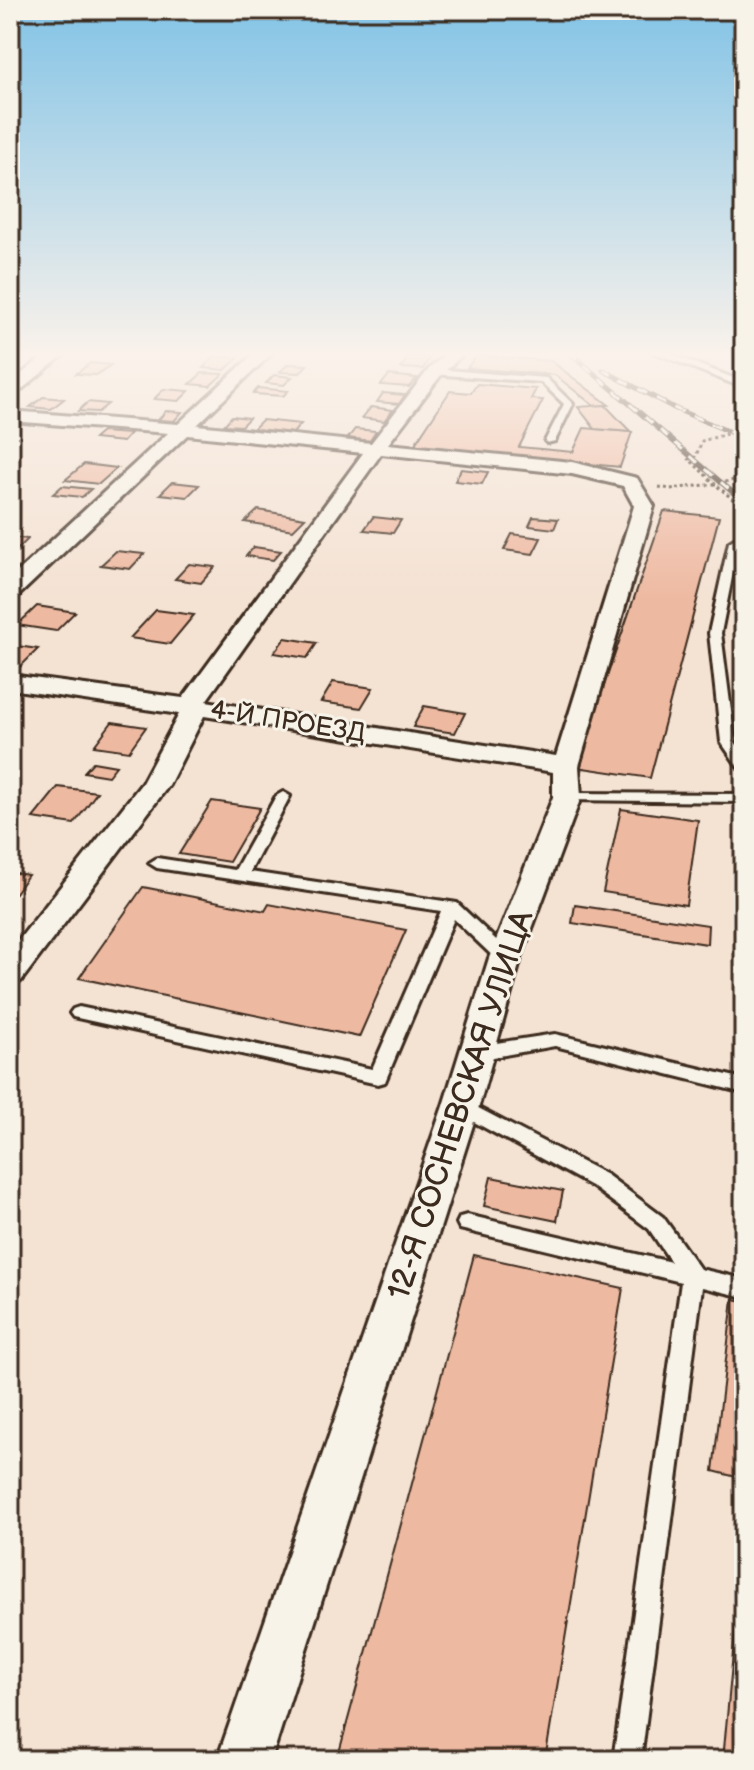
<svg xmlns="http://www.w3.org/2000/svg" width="754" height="1770" viewBox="0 0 754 1770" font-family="'Balsamiq Sans',sans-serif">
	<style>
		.building { fill: #eeb9a1; stroke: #3b2a1e; stroke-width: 2 }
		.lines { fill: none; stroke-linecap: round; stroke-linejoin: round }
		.lane-casing { stroke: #3b2a1e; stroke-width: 6 }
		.street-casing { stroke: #3b2a1e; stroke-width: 6 }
		.path { stroke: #3b2a1e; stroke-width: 3; stroke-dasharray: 3 3; stroke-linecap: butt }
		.lane { fill: #f7f3e8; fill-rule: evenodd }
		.street { fill: #f7f3e8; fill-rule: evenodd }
		.rail-casing { stroke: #3b2a1e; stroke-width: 5 }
		.rail { stroke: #f7f3e8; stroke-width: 3; stroke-dasharray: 10; stroke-linecap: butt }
		.labels { text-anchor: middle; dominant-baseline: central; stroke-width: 6; stroke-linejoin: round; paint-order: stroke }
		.street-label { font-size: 26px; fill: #3b2a1e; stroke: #f7f3e8 }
		.near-street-label { font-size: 32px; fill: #3b2a1e; stroke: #f7f3e8 }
	</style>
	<rect width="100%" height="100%" fill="#f4e2d3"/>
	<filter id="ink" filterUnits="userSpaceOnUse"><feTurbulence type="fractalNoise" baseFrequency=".0125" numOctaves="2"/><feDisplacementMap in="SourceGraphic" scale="16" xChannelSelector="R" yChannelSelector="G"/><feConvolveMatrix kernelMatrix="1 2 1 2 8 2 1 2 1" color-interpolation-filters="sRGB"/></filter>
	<g filter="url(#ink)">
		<g class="building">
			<polygon points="409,355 430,357 423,369 401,368"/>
			<polygon points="477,355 551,361 609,405 594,406 555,375 467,368"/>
			<polygon points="214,356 238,358 225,370 203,368"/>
			<polygon points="90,363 111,365 96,375 76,374"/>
			<polygon points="288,364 307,365 300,373 280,372"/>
			<polygon points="202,373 223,374 210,386 190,384"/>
			<polygon points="274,375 292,377 284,385 266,383"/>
			<polygon points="389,375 417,378 409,387 381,385"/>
			<polygon points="477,384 536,389 531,399 543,400 519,447 573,452 584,428 632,432 620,467 413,447 450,391 471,393"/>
			<polygon points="258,388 288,391 283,396 253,394"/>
			<polygon points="164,389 189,391 179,401 154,399"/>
			<polygon points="383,393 405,395 399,404 377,402"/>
			<polygon points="43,397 64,399 51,409 30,407"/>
			<polygon points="88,402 108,404 98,412 78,411"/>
			<polygon points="605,405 631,432 595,429 578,407"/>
			<polygon points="371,407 393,410 384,421 362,418"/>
			<polygon points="166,411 182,412 174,421 158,420"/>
			<polygon points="232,416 249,418 241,426 224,425"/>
			<polygon points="262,420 301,424 293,433 253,429"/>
			<polygon points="355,429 376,431 370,441 348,438"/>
			<polygon points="102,432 130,434 123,442 94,439"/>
			<polygon points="84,464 117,468 99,484 65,480"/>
			<polygon points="461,469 488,472 482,484 455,481"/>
			<polygon points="172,482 199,485 187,497 160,494"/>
			<polygon points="62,486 91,489 82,497 53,494"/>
			<polygon points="258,510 305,518 293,530 245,522"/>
			<polygon points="664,511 719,517 650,778 576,767"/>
			<polygon points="373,517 401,520 393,533 364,530"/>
			<polygon points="533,517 558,519 554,529 529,526"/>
			<polygon points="512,534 541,538 533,554 504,550"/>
			<polygon points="10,537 28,539 14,553 10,553"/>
			<polygon points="254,547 281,551 273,560 246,556"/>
			<polygon points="116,551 144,554 130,569 101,565"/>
			<polygon points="189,564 215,567 201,583 175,579"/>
			<polygon points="37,606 75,612 56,631 17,625"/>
			<polygon points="156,610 194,615 170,644 130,638"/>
			<polygon points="285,638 317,643 307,658 274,653"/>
			<polygon points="10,645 38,649 19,668 10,666"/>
			<polygon points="333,682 373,688 361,708 321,702"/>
			<polygon points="424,706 465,713 455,733 413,727"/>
			<polygon points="112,722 146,727 129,751 94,746"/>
			<polygon points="93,762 116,766 108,776 84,772"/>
			<polygon points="58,787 97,792 74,824 33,818"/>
			<polygon points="212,801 260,808 229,862 179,854"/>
			<polygon points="621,809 698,820 686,905 603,892"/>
			<polygon points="10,872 28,875 12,897 10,896"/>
			<polygon points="143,887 265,911 269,904 406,930 359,1037 79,978"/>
			<polygon points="575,905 708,925 707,944 572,923"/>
			<polygon points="491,1177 563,1191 557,1221 484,1206"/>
			<polygon points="474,1255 623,1288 545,1760 337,1760"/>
			<polygon points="733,1299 744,1301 744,1479 713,1471"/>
			<polygon points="744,1535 744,1760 723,1760"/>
		</g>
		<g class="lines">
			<g class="lane-casing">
				<g id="lane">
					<polygon points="653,352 665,352 744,382 744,388"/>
					<polygon points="435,369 546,378 573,404 555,441 547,443 545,441 564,404 541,382 432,374 432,370"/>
					<polygon points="734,539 739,542 721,633 735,742 744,755 744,769 739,768 721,742 709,633 729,542"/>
					<polygon points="283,792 290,796 250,872 457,903 511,954 514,958 511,962 499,962 454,919 387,1077 385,1082 378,1084 73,1017 70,1013 73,1009 79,1007 372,1069 441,911 157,868 149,863 157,858 235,870 276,796"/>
					<polygon points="567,793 744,794 744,802 562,800 560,797 562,794"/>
					<polygon points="555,1034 744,1079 744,1093 555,1046 477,1060 470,1058 468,1053 470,1048 477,1046"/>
					<polygon points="461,1099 607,1175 663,1217 700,1269 744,1279 744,1297 702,1287 641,1760 613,1760 681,1282 460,1229 457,1223 460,1217 467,1215 671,1262 649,1229 593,1187 454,1111 451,1106 454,1101"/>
				</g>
			</g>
			<g class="street-casing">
				<g id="street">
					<polygon points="49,352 67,352 16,394 10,396 10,383"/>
					<path d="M 256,352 L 273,352 L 197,425 L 371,443 L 429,369 L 448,352 L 465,352 L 441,375 L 388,444 L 572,462 L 637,478 L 654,506 L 579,766 L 581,797 L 521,958 L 479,1106 L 271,1760 L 217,1760 L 443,1106 L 489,958 L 553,797 L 553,772 L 204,716 L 169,785 L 21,981 L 10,984 L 10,951 L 142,783 L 179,714 L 10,689 L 10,675 L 183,698 L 363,453 L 187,435 L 18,596 L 10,598 L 10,579 L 168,433 L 10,421 L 10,411 L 178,424 ZM 381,454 L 572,474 L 623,486 L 634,506 L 556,756 L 206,701 Z"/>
				</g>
			</g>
			<g class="path">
				<polyline points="744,429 702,441 695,458 689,459 715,484 744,478"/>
				<polyline points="659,487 670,489 715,484 744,509"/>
			</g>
			<use href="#lane" class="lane"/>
			<use href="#street" class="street"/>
			<g class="rail-casing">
				<g id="rail">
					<polyline points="569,352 744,502"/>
					<polyline points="603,370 676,409 744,438"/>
				</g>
			</g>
			<use href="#rail" class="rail"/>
		</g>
	</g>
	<linearGradient id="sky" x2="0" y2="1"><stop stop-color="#82c3e6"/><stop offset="0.59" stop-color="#faf2eb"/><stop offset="1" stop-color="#faf2eb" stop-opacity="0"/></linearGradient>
	<rect width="754" height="600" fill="url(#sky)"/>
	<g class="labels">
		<g class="street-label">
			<text transform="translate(288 722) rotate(9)">4-Й ПРОЕЗД</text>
		</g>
		<g class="near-street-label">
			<text transform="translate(461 1105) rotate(-72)">12-Я СОСНЕВСКАЯ УЛИЦА</text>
		</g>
	</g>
	<rect width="754" height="1770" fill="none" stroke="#f7f3e8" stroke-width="40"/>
	<rect x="20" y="20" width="714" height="1730" fill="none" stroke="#3b2a1e" stroke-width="3" filter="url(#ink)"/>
</svg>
